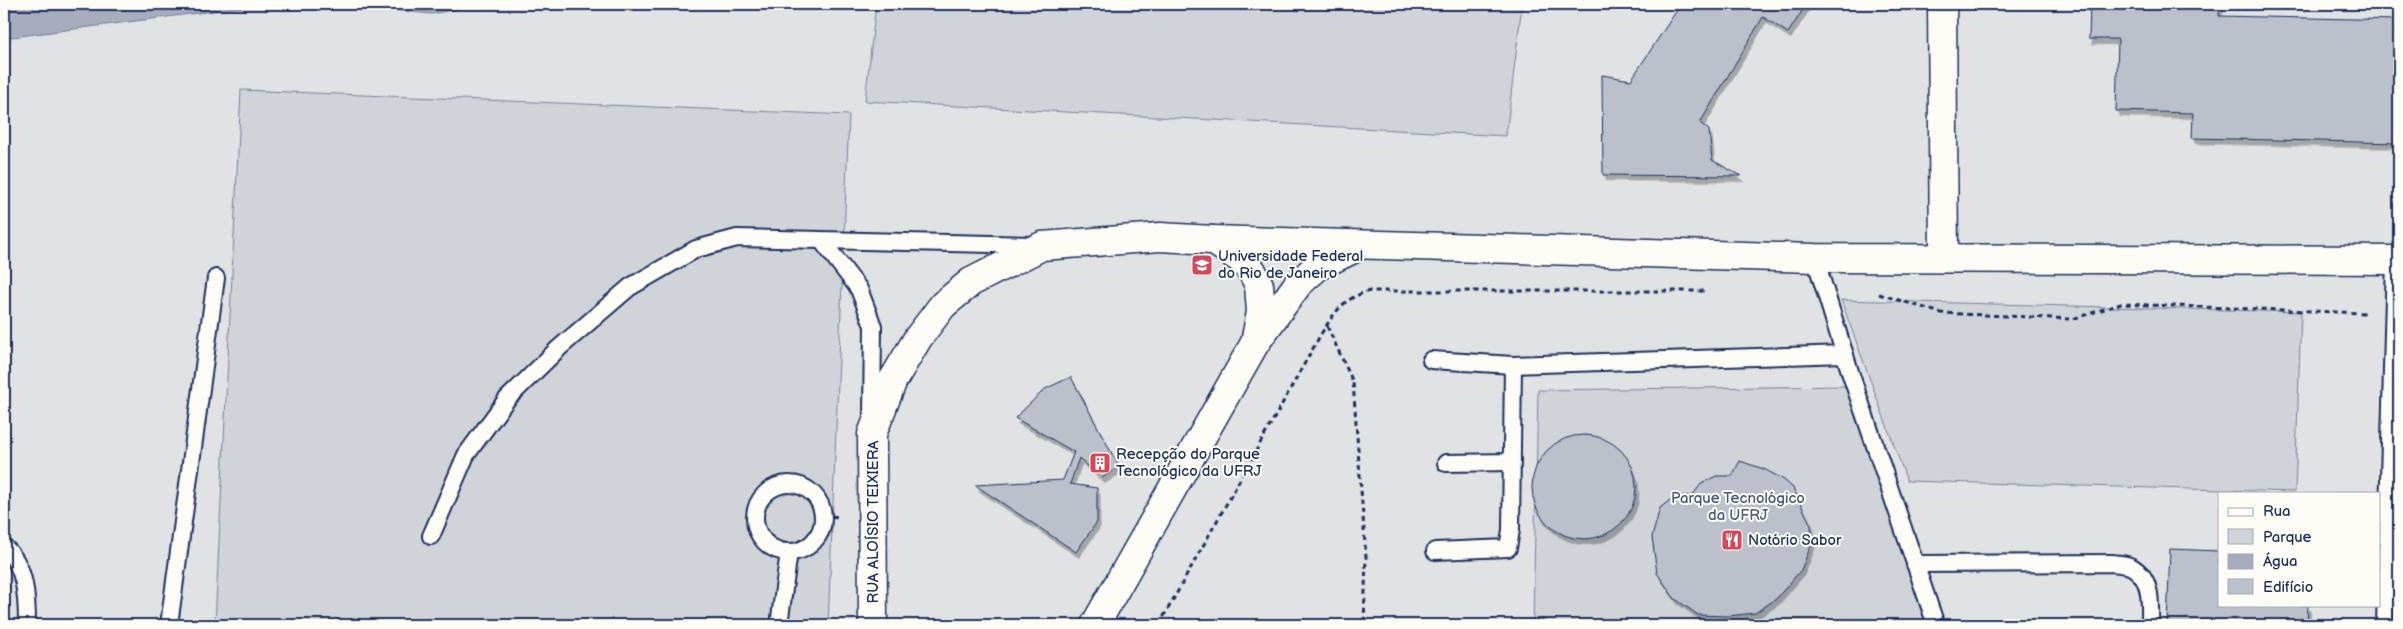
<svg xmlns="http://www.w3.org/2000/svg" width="2403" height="629" viewBox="0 0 2403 629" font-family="'Balsamiq Sans',sans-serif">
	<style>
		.built { fill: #e0e2e3; fill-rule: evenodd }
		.green { fill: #d0d3d8; stroke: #76819b }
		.water { fill: #a7adbd; stroke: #6f7b97 }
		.building { fill: #bbc0ca; stroke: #1b2f5e; filter: url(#shadow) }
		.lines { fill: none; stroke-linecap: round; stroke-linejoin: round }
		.service-casing { stroke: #1b2f5e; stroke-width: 20 }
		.minor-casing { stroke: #1b2f5e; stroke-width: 31 }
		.tertiary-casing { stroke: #1b2f5e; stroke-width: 31 }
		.path { stroke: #1b2f5e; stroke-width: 3; stroke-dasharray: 5 4; stroke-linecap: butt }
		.service { stroke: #fdfcf7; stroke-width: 16 }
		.minor { stroke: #fdfcf7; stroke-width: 28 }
		.tertiary { stroke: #fdfcf7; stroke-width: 28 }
		.labels { text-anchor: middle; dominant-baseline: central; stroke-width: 4; stroke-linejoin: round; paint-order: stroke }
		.poi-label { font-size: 15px; fill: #1b2f5e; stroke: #fdfcf7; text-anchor: start }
		.park-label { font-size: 15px; fill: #48587c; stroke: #fdfcf7 }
		.street-label { font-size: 15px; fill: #1b2f5e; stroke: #fdfcf7 }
	</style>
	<defs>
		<filter id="shadow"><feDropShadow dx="3" dy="5.5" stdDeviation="0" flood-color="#0004"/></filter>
	</defs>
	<rect width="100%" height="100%" fill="#f0f0ee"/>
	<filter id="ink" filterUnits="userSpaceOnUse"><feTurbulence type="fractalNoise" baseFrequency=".02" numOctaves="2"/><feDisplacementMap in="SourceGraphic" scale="10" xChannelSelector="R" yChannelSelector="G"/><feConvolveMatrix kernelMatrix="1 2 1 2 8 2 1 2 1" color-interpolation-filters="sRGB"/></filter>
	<g filter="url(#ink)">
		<path class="built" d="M 268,4 L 337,4 L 431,14 L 485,4 L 2399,4 L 2399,625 L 4,625 L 4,38 ZM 2219,493 L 2379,493 L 2379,605 L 2219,605 Z"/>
		<g class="green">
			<polygon points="876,4 1522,4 1506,136 865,101"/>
			<polygon points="241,90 849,115 828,625 215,625"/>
			<polygon points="1841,300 2301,312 2295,492 1907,481"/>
			<polygon points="1847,386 1926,625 1533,624 1538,390"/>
		</g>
		<g class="water">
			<polygon points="4,4 268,4 4,38"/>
			<polygon points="337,4 485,4 431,14"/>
		</g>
		<g class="building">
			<polygon points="1681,4 1806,5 1788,33 1763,17 1700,123 1709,130 1712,160 1741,176 1603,175 1602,75 1631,80"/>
			<polygon points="2090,4 2220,4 2219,16 2399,20 2399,143 2192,138 2193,113 2116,111 2118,39 2089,39"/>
			<polygon points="1071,377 1119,467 1102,478 1079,458 1070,484 1097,488 1097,522 1076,552 975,485 1063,480 1074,452 1015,418 1045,389"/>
			<circle cx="1584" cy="487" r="52"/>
			<polygon points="1740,461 1766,470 1784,480 1793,488 1811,525 1812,543 1801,570 1776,599 1755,613 1728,616 1698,615 1674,598 1657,573 1652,537 1660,508 1675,496 1692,496 1701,484 1716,476 1732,476"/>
			<polygon points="2170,549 2219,551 2219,605 2308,605 2307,625 2167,625"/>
		</g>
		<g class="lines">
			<g class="service-casing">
				<g id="service">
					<polyline points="822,241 859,289 873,326 872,416"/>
					<polyline points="1815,258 1851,375 1936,625"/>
					<polyline points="1431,360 1513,365 1845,354"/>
					<polyline points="1446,463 1512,462"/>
					<circle cx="789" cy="518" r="34"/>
					<polyline points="431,536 466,455 507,399 559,348 630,287 696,249 737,238 1035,245"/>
					<path d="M 4,547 C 26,565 27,598 27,625"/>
					<polyline points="1435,551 1508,548 1511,530 1513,365"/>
					<path d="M 1915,564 L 2113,563 C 2118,564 2127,564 2132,567 C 2153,579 2150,605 2150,625"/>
					<polyline points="169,625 216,278"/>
					<polyline points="779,625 789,552"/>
					<polyline points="2385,625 2395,260"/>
				</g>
			</g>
			<g class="minor-casing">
				<g id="minor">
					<polyline points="1942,4 1944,258"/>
					<polyline points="1213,240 1815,258 2399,260"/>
					<polyline points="1255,343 1298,284 1318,266 1355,248"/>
				</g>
			</g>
			<g class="tertiary-casing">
				<polyline id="tertiary" points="873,625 872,434 893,380 918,338 943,305 971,282 1042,246 1160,237 1213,240 1242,260 1252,271 1259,285 1261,312 1255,343 1095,625"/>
			</g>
			<g class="path">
				<polyline points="1879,294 1941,313 2072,319 2121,304 2365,313"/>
				<polyline points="1327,326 1353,382 1366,557 1364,625"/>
				<polyline points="823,515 838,517"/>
				<path d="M 1159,625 L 1321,334 C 1335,312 1343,298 1370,291 L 1705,291"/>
			</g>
			<use href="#service" class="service"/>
			<use href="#minor" class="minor"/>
			<use href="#tertiary" class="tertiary"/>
		</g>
	</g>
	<defs>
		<g id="university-square" transform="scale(1.125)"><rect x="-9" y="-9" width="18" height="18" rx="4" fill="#d1495b" stroke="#fdfcf7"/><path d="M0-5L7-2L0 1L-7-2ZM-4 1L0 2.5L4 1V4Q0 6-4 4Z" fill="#fff"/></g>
		<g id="building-square" transform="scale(1.125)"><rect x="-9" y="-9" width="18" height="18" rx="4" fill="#d1495b" stroke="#fdfcf7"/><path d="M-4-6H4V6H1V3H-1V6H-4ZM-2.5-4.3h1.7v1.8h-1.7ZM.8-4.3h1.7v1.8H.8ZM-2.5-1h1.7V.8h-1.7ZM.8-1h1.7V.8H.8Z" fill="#fff"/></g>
		<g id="restaurant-square" transform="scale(1.125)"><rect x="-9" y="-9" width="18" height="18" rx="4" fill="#d1495b" stroke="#fdfcf7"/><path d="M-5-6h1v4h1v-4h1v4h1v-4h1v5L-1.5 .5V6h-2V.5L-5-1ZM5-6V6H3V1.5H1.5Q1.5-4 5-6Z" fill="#fff"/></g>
	</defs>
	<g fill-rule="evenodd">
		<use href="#university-square" x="1202" y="265"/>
		<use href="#building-square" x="1100" y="463"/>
		<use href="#restaurant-square" x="1732" y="540"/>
	</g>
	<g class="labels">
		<g class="poi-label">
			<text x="1218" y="256">Universidade Federal<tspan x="1218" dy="17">do Rio de Janeiro</tspan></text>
			<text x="1116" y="454">Recepção do Parque<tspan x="1116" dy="17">Tecnológico da UFRJ</tspan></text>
			<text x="1748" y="540">Notório Sabor</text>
		</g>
		<g class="park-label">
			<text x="1738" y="498">Parque Tecnológico<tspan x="1738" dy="17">da UFRJ</tspan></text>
		</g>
		<g class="street-label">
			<text transform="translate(873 522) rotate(-90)">RUA ALOÍSIO TEIXIERA</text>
		</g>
	</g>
	<rect width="2403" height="629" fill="none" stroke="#fdfcf7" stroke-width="20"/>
	<rect x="10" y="10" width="2383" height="609" fill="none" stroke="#1b2f5e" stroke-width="2" filter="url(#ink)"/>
	<rect x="2218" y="492" width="162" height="115" fill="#fdfcf7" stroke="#a3aaba"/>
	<rect x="2228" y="508" width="25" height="8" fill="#fdfcf7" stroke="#a3aaba"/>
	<text x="2263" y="516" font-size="15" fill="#1b2f5e">Rua</text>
	<rect x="2228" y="529" width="25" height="15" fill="#d0d3d8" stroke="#a3aaba"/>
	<text x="2263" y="542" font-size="15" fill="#1b2f5e">Parque</text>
	<rect x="2228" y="554" width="25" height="15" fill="#a7adbd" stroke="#a3aaba"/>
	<text x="2263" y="566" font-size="15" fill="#1b2f5e">Água</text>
	<rect x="2228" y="579" width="25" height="15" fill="#bbc0ca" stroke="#a3aaba"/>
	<text x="2263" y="592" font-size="15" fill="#1b2f5e">Edifício</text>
</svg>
